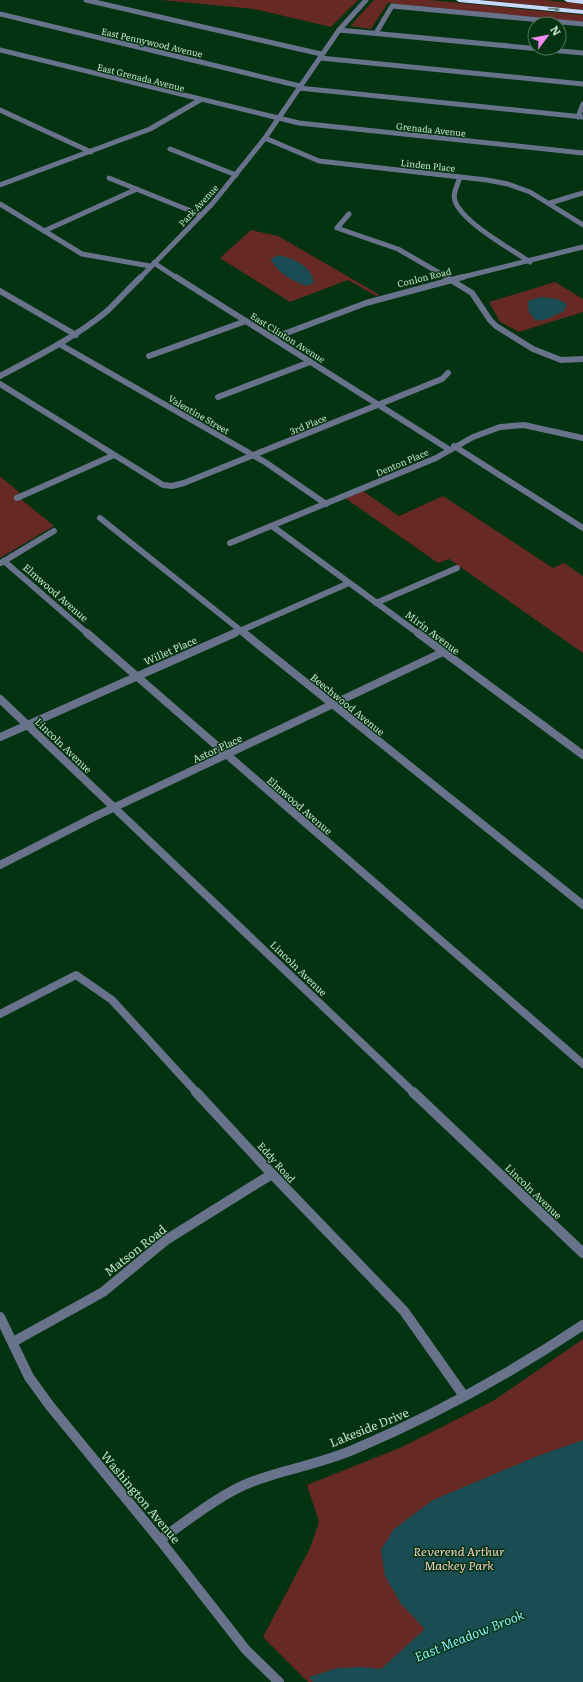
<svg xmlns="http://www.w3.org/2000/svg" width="583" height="1682" viewBox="0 0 583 1682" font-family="Literata,serif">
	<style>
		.green { fill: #662924 }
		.water { fill: #194c53 }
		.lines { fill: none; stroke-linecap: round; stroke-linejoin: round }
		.minor-far3 { stroke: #68728b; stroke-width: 5 }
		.minor-far2 { stroke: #68728b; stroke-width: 6 }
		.minor-far1 { stroke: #68728b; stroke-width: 8 }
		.minor { stroke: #68728b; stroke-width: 10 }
		.tertiary { stroke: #68728b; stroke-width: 10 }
		.motorway { fill: #c9d8fd; fill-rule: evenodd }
		.oneway { fill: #668686 }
		.labels { text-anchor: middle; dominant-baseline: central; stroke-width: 3; stroke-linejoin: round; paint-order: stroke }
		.far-street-label { font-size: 9px; fill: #c3e1c5; stroke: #033310 }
		.street-label { font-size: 10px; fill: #c3e1c5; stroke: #033310 }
		.near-street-label { font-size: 12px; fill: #c3e1c5; stroke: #033310 }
		.near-park-label { font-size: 12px; font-style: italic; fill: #f5cbc5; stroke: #033310 }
		.near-water-label { font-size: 13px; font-style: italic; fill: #89edfb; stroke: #033310 }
	</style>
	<rect width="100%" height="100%" fill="#033310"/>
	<g class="green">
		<polygon points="161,0 358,0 331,27 254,9"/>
		<polygon points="374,0 430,0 583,15 583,22 388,3 371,29 350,26"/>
		<polygon points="483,0 544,0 583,4 583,10"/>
		<polygon points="251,230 278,236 380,295 376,296 348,280 290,302 220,258"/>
		<polygon points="555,282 583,299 583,312 519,332 500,322 489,302"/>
		<polygon points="0,476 20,493 16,495 54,526 0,558"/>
		<polygon points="363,491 399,516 443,496 553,568 564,563 583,576 583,653 449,559 438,563 345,498"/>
		<polygon points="583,1339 583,1682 308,1682 263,1637 310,1548 319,1522 307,1485 402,1447 493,1401"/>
	</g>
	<g class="water">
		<path d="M 278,255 C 295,259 310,265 314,283 L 307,286 C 294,282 276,272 271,259 Z"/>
		<path d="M 541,297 L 557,299 L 567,304 L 564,311 L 547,319 L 537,321 C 530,316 527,310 528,301 Z"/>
		<polygon points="583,1440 583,1682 313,1682 309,1677 338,1668 361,1667 381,1669 425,1629 401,1604 385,1576 381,1550 394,1529 433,1500 535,1457"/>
	</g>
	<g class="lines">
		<g class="minor-far3">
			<polyline points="86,0 321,54"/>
			<polyline points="0,14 300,86"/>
			<polyline points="339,30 583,53"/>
			<polyline points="376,33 392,6 583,24"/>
			<polyline points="0,50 299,123 583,153"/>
			<polyline points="320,58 583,84"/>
			<polyline points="299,88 583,117"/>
			<polyline points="0,110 91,152"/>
			<polyline points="578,117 583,104"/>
			<polyline points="265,138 319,161 487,180 508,184 530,192 583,225"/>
			<polyline points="170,149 236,175"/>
			<path d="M 460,177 C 458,184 452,194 455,201 C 462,222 511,249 530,262"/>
			<polyline points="109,178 201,215"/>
			<polyline points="0,185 150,129 200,100"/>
			<polyline points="550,203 583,193"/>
			<polyline points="0,204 82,254 150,266"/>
			<polyline points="349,214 337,228 398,249 448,278"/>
			<polyline points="44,231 137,189"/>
			<polyline points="154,263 177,278"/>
			<polyline points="140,278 212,204 265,138 339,30 366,0"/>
			<polyline points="459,278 583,247"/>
		</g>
		<g class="minor-far2">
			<polyline points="176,277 450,450"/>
			<polyline points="446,277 472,293 490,320 496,326 533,349 561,360 583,359"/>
			<polyline points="0,291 76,335"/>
			<polyline points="273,338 366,303 463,277"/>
			<polyline points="61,345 265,462 326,504"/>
			<polyline points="149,356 246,321"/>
			<path d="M 0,376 C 36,357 74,338 106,312 C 118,301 129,288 141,277"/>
			<polyline points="0,384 163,485 172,486 184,483 442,379 448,373"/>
			<polyline points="218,397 310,362"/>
			<polyline points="454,446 583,528"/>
			<polyline points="17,498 114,455"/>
			<polyline points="100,518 245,634"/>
			<polyline points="272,526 419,634"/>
			<polyline points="230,543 436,458 473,437 500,427 524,425 583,438"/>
			<polyline points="4,561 88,634"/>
			<polyline points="1,563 54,531"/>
			<polyline points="376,603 457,568"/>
			<polyline points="233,634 349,583"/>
		</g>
		<g class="minor-far1">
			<polyline points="87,633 583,1064"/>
			<polyline points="244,633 583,905"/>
			<polyline points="418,633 583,755"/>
			<polyline points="0,699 414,1093"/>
			<polyline points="0,737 235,633"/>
			<polyline points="0,865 94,817 443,652"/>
			<polyline points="0,1014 76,975 112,1000 197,1093"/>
		</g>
		<g class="minor">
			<polyline points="196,1092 272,1174 404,1311 464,1396"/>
			<polyline points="413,1092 583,1253"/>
			<polyline points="13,1342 103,1292 166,1240 272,1174"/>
			<path d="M 160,1540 C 188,1520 223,1492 254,1481 C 287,1469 323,1463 355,1449 C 435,1415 511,1373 583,1325"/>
		</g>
		<polyline class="tertiary" points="0,1317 29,1377 50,1406 160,1540 246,1650 279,1682"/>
		<g class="motorway">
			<polygon points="456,0 479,0 583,10 583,14 459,2"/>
			<polygon points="564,0 583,0 583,4 567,2"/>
		</g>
	</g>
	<defs><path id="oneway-solid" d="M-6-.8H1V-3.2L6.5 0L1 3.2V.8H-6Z"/></defs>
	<use class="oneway" href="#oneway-solid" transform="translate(554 9) rotate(6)"/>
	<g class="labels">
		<g class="far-street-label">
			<text transform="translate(152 42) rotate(13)">East Pennywood Avenue</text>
			<text transform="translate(141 77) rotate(14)">East Grenada Avenue</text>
			<text transform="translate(431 129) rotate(6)">Grenada Avenue</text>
			<text transform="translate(428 165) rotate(6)">Linden Place</text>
			<text transform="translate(198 205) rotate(-47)">Park Avenue</text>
			<text transform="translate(424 277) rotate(-14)">Conlon Road</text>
			<text transform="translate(288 337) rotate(32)">East Clinton Avenue</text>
			<text transform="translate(199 414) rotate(30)">Valentine Street</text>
			<text transform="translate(308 424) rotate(-22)">3rd Place</text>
			<text transform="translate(402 462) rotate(-23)">Denton Place</text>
		</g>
		<g class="street-label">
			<text transform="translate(56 592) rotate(41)">Elmwood Avenue</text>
			<text transform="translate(433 632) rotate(37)">Mirin Avenue</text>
			<text transform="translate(170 650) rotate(-24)">Willet Place</text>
			<text transform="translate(348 704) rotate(39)">Beechwood Avenue</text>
			<text transform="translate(64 745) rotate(44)">Lincoln Avenue</text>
			<text transform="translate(217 748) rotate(-25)">Astor Place</text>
			<text transform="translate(300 805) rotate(41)">Elmwood Avenue</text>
			<text transform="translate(299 968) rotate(44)">Lincoln Avenue</text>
			<text transform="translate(277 1162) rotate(48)">Eddy Road</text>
			<text transform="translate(534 1191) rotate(44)">Lincoln Avenue</text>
		</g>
		<g class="near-street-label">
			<text transform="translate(135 1250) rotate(-38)">Matson Road</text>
			<text transform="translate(369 1427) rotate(-22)">Lakeside Drive</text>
			<text transform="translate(141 1497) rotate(50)">Washington Avenue</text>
		</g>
		<g class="near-park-label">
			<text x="459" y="1551">Reverend Arthur<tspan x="459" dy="14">Mackey Park</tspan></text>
		</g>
		<g class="near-water-label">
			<text transform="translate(469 1635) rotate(-22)">East Meadow Brook</text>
		</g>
	</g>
	<g transform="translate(547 36) rotate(58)"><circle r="19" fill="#033310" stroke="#507958"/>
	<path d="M0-3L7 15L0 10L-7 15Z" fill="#f38af2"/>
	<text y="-6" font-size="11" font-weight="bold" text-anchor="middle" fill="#c3e1c5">N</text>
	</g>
</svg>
